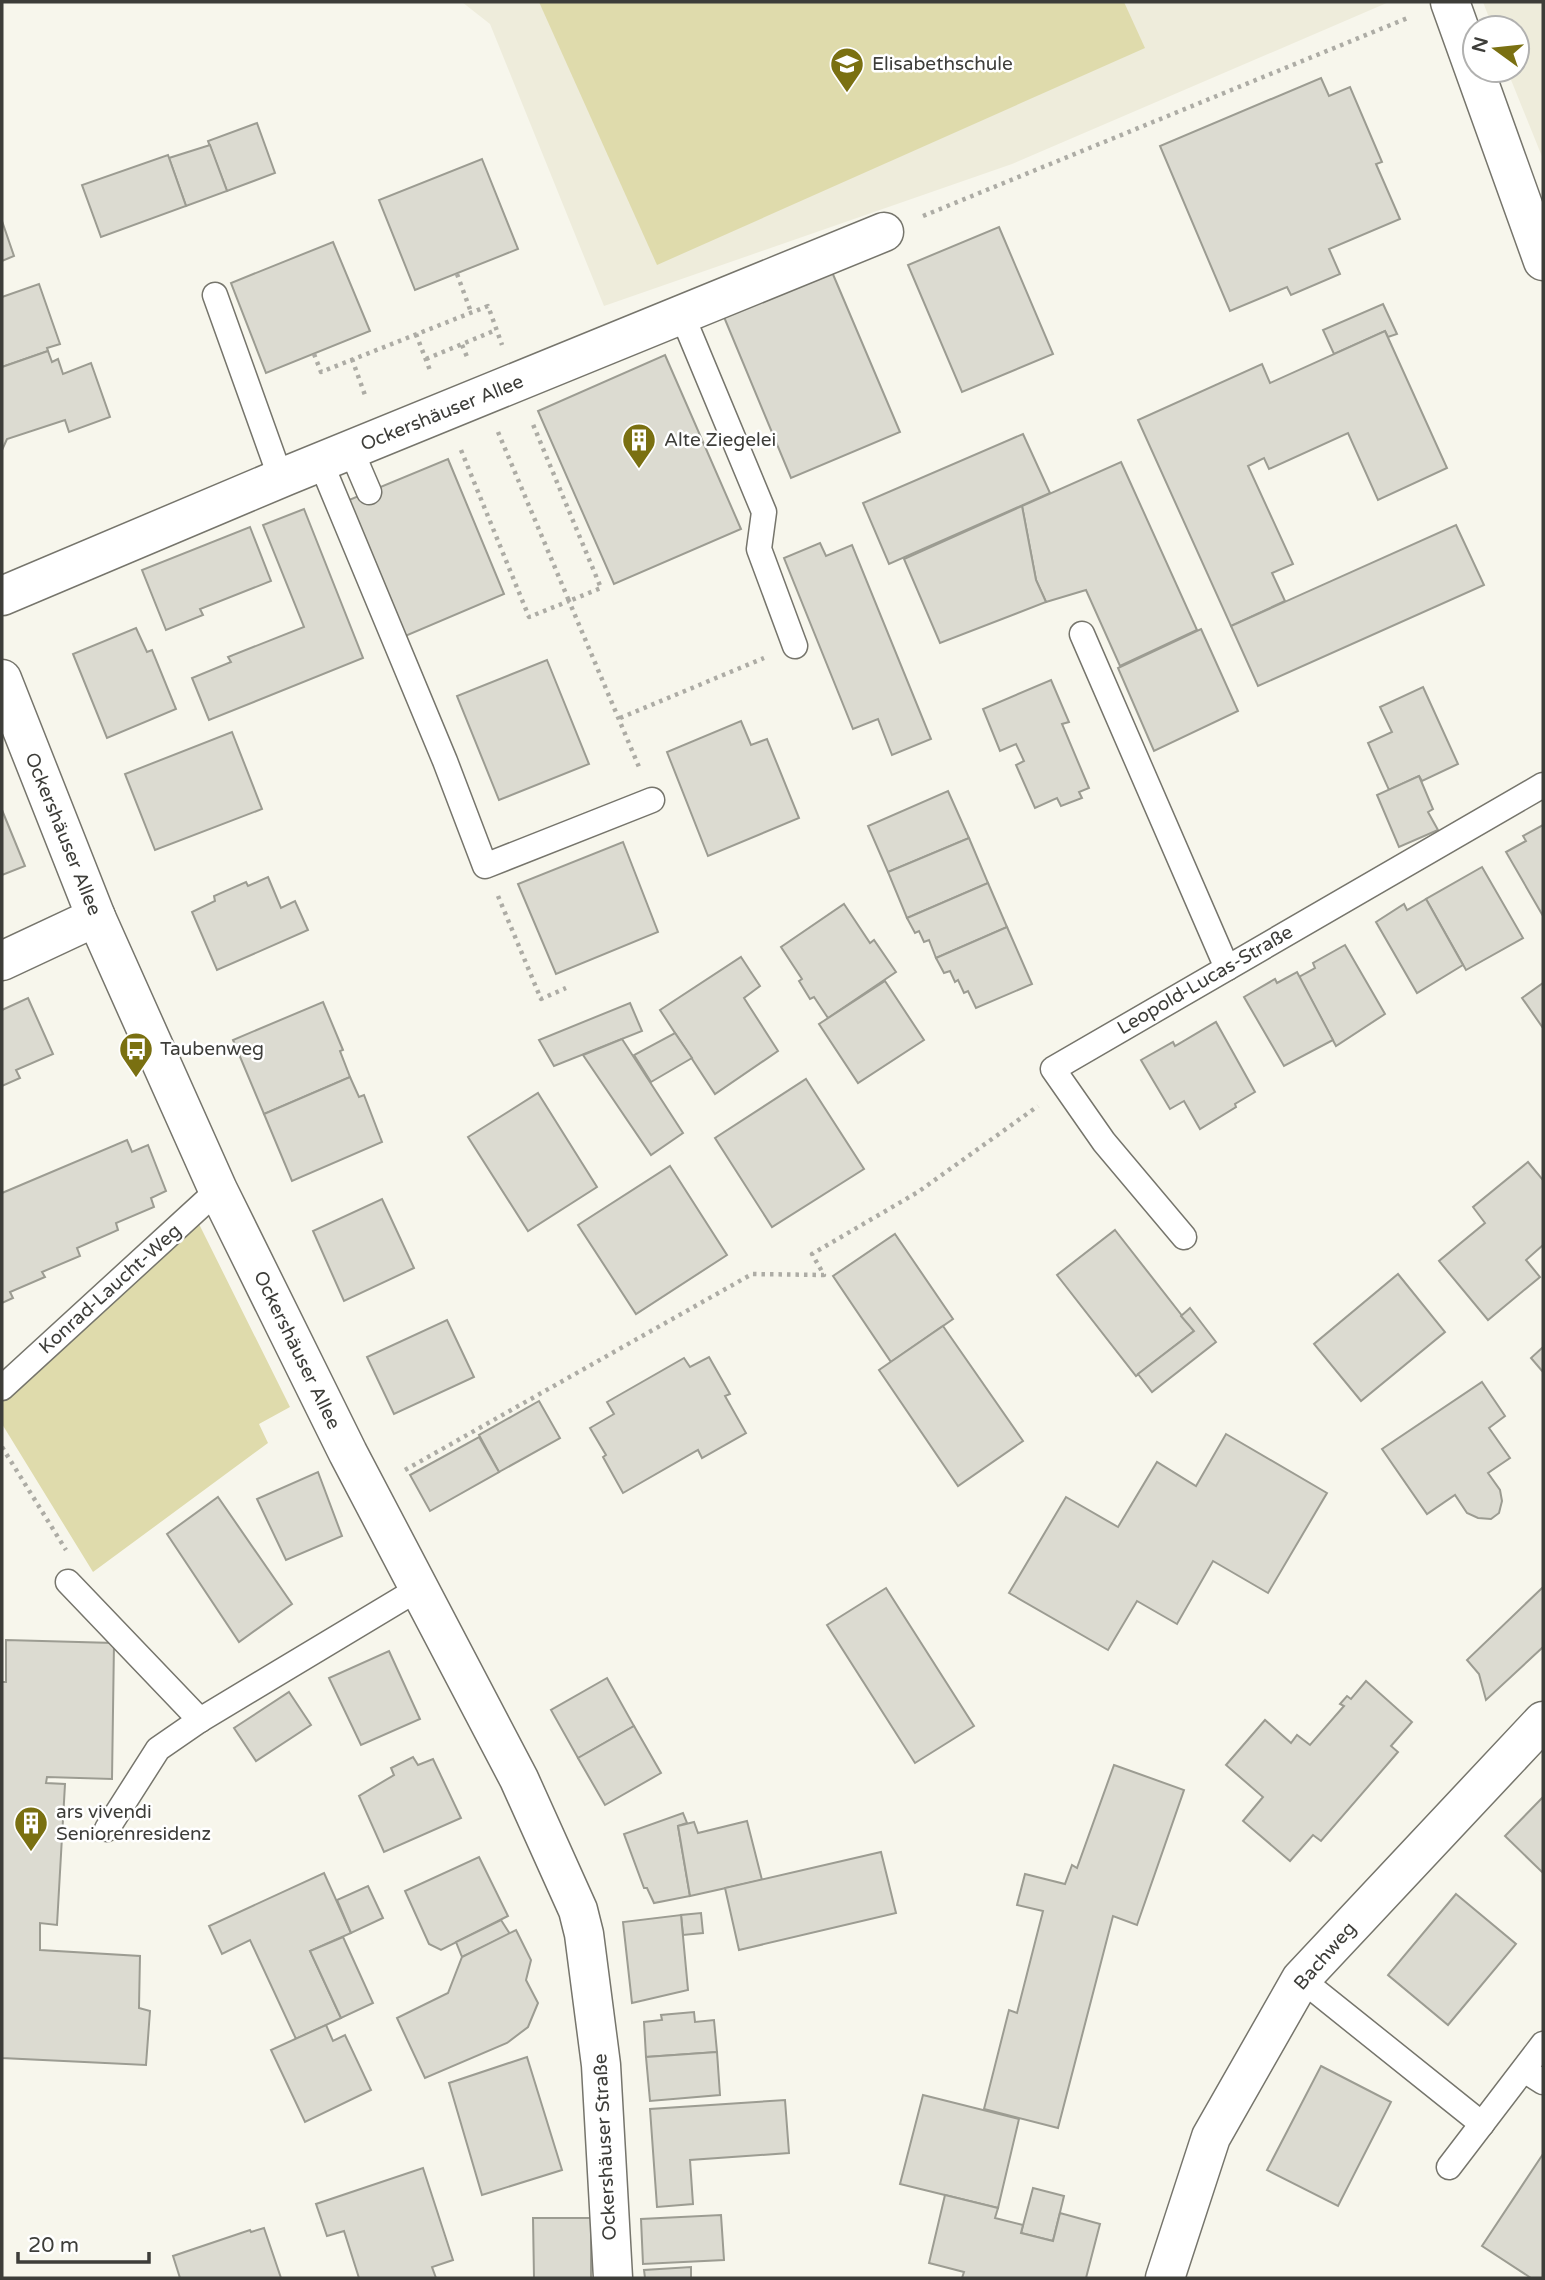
<svg xmlns="http://www.w3.org/2000/svg" width="1545" height="2280" viewBox="0 0 1545 2280" font-family="'Varela Round',sans-serif">
	<style>
		.built { fill: #eeecdb }
		.green { fill: #dfdbac }
		.building { fill: #dcdbd1; stroke: #9c9c92; stroke-width: 2 }
		.lines { fill: none; stroke-linecap: round; stroke-linejoin: round }
		.service-casing { stroke: #76756c; stroke-width: 27 }
		.minor-casing { stroke: #76756c; stroke-width: 41 }
		.tertiary-casing { stroke: #76756c; stroke-width: 41 }
		.path { stroke: #adaca5; stroke-width: 4.5; stroke-dasharray: 3.5 5; stroke-linecap: butt }
		.service { stroke: #fff; stroke-width: 24 }
		.minor { stroke: #fff; stroke-width: 38 }
		.tertiary { stroke: #fff; stroke-width: 38 }
		.labels { text-anchor: middle; dominant-baseline: central; stroke-width: 5; stroke-linejoin: round; paint-order: stroke }
		.poi-label { font-size: 19px; fill: #3d3d39; stroke: #fff; text-anchor: start }
		.street-label { font-size: 19px; fill: #3d3d39; stroke: #fff }
	</style>
	<rect width="100%" height="100%" fill="#f7f6ec"/>
	<g class="built">
		<polygon points="462,2 1389,2 1012,164 604,306 490,24"/>
		<polygon points="1483,2 1543,2 1543,159 1507,70 1517,70 1517,28 1493,28"/>
	</g>
	<g class="green">
		<polygon points="539,2 1124,2 1145,48 657,265"/>
		<polygon points="198,1222 290,1407 259,1424 268,1443 93,1572 2,1424 2,1401"/>
	</g>
	<g class="building">
		<polygon points="1321,78 1329,96 1350,87 1382,162 1376,164 1400,219 1329,249 1340,274 1291,295 1287,287 1230,311 1160,146"/>
		<polygon points="257,123 275,173 227,191 208,141"/>
		<polygon points="210,145 227,191 186,206 169,158"/>
		<polygon points="168,155 186,206 101,237 82,185"/>
		<polygon points="482,159 518,249 415,290 379,200"/>
		<polygon points="2,221 14,256 2,261"/>
		<polygon points="999,227 1053,354 962,392 908,265"/>
		<polygon points="333,242 370,331 266,373 231,283"/>
		<polygon points="832,272 900,432 791,478 724,317"/>
		<polygon points="39,284 60,344 47,348 48,351 2,367 2,297"/>
		<polygon points="1383,304 1397,334 1388,337 1385,331 1334,354 1323,330"/>
		<polygon points="1385,331 1447,468 1378,500 1348,433 1269,469 1264,458 1248,466 1293,564 1272,573 1285,601 1231,626 1138,420 1262,364 1270,383"/>
		<polygon points="48,351 52,362 58,359 63,374 91,363 110,417 69,432 65,420 7,439 2,450 2,367"/>
		<polygon points="665,355 741,529 614,584 538,411"/>
		<polygon points="1023,434 1050,493 889,564 863,503"/>
		<polygon points="448,459 504,594 403,637 349,500"/>
		<polygon points="1121,462 1197,630 1120,666 1086,590 1046,602 1036,580 1022,506"/>
		<polygon points="1022,506 1036,580 1046,602 940,643 904,559"/>
		<polygon points="304,509 363,658 209,720 192,678 231,662 228,657 304,627 263,525"/>
		<polygon points="1456,525 1484,585 1258,686 1231,626"/>
		<polygon points="250,527 271,581 200,609 203,615 166,630 142,570"/>
		<polygon points="820,543 826,556 852,545 931,739 892,755 878,719 853,729 784,558"/>
		<polygon points="136,628 147,652 152,650 176,709 107,738 73,654"/>
		<polygon points="1201,629 1238,711 1154,751 1118,668"/>
		<polygon points="547,660 589,764 499,800 457,696"/>
		<polygon points="1051,680 1069,722 1062,724 1089,788 1079,792 1082,798 1061,806 1057,798 1035,808 1016,765 1024,761 1016,744 1000,751 983,709"/>
		<polygon points="1423,687 1458,764 1422,781 1419,776 1389,790 1368,743 1392,732 1380,707"/>
		<polygon points="741,721 751,745 767,739 799,818 708,856 667,752"/>
		<polygon points="232,732 262,809 155,850 125,774"/>
		<polygon points="1419,776 1433,809 1428,812 1438,830 1399,847 1377,795"/>
		<polygon points="948,791 969,838 888,872 868,826"/>
		<polygon points="2,810 25,866 2,875"/>
		<polygon points="1543,825 1543,916 1506,852 1526,841 1523,836"/>
		<polygon points="969,838 988,883 907,918 888,872"/>
		<polygon points="623,842 658,932 556,974 518,884"/>
		<polygon points="1482,867 1523,938 1466,970 1426,899"/>
		<polygon points="268,877 281,908 295,901 308,930 217,970 192,912 215,901 214,896 246,882 248,886"/>
		<polygon points="988,883 1007,927 936,958 929,940 924,942 919,931 915,933 907,918"/>
		<polygon points="1426,899 1463,965 1417,993 1376,922 1404,904 1407,910"/>
		<polygon points="844,904 870,943 874,940 896,972 828,1018 814,997 810,999 799,981 802,979 781,947"/>
		<polygon points="1007,927 1032,984 976,1008 968,991 964,993 958,980 955,982 950,971 944,973 936,958"/>
		<polygon points="1345,945 1385,1014 1336,1046 1299,977 1315,968 1313,963"/>
		<polygon points="741,957 760,986 744,998 778,1051 715,1094 660,1010"/>
		<polygon points="1297,972 1333,1040 1284,1066 1244,997 1275,979 1277,983"/>
		<polygon points="885,981 924,1040 858,1083 819,1024"/>
		<polygon points="1543,983 1543,1028 1522,998"/>
		<polygon points="28,998 53,1054 16,1070 20,1078 2,1086 2,1010"/>
		<polygon points="323,1002 343,1050 340,1051 350,1077 264,1114 233,1040"/>
		<polygon points="630,1003 642,1031 554,1066 539,1040"/>
		<polygon points="1216,1022 1255,1092 1235,1104 1236,1107 1200,1129 1184,1101 1170,1109 1141,1060 1173,1042 1175,1046"/>
		<polygon points="675,1033 692,1058 651,1082 634,1055"/>
		<polygon points="622,1039 683,1133 651,1155 583,1055"/>
		<polygon points="350,1077 359,1097 364,1095 382,1142 292,1181 264,1114"/>
		<polygon points="806,1079 864,1169 772,1227 715,1138"/>
		<polygon points="538,1093 597,1187 528,1231 468,1137"/>
		<polygon points="127,1140 132,1152 148,1145 166,1191 151,1198 154,1207 116,1223 118,1230 77,1248 80,1256 42,1272 45,1277 10,1292 13,1298 2,1303 2,1193"/>
		<polygon points="1528,1162 1543,1180 1543,1245 1526,1260 1540,1277 1488,1320 1439,1261 1485,1223 1473,1207"/>
		<polygon points="670,1166 727,1255 636,1314 578,1225"/>
		<polygon points="382,1199 414,1268 344,1301 313,1231"/>
		<polygon points="1115,1230 1194,1331 1136,1376 1057,1275"/>
		<polygon points="895,1234 953,1319 891,1362 833,1276"/>
		<polygon points="1398,1274 1445,1332 1361,1401 1314,1344"/>
		<polygon points="1190,1308 1216,1342 1152,1392 1138,1374 1194,1331 1181,1316"/>
		<polygon points="447,1320 474,1377 394,1414 367,1357"/>
		<polygon points="943,1326 1023,1441 958,1486 879,1370"/>
		<polygon points="1543,1347 1543,1372 1531,1358"/>
		<polygon points="709,1357 730,1394 725,1396 746,1433 702,1458 698,1450 623,1493 603,1457 606,1455 590,1428 614,1414 607,1402 684,1358 690,1367"/>
		<polygon points="1482,1382 1505,1416 1489,1428 1510,1458 1488,1473 1500,1490 1502,1501 1499,1513 1491,1519 1478,1518 1467,1513 1455,1495 1427,1514 1382,1449"/>
		<polygon points="539,1401 560,1438 499,1472 479,1435"/>
		<polygon points="1226,1434 1327,1493 1268,1593 1213,1561 1177,1624 1137,1601 1108,1650 1009,1593 1066,1497 1118,1527 1157,1462 1196,1486"/>
		<polygon points="479,1437 499,1472 430,1511 410,1475"/>
		<polygon points="318,1472 342,1536 286,1560 257,1499"/>
		<polygon points="218,1497 292,1604 239,1642 167,1534"/>
		<polygon points="1543,1587 1543,1647 1486,1700 1479,1674 1467,1660"/>
		<polygon points="886,1588 974,1726 915,1763 827,1625"/>
		<polygon points="6,1640 114,1643 112,1779 47,1777 46,1783 65,1784 57,1925 40,1923 40,1950 140,1956 139,2008 150,2011 146,2065 2,2058 2,1682 6,1682"/>
		<polygon points="389,1651 420,1719 361,1745 329,1678"/>
		<polygon points="607,1678 634,1726 578,1758 551,1710"/>
		<polygon points="1366,1681 1412,1722 1391,1746 1398,1752 1321,1841 1313,1835 1290,1861 1243,1821 1263,1797 1226,1765 1265,1720 1291,1743 1297,1735 1310,1745 1344,1706 1340,1704 1347,1696 1351,1699"/>
		<polygon points="289,1692 311,1725 256,1761 234,1728"/>
		<polygon points="634,1726 661,1773 605,1805 578,1758"/>
		<polygon points="413,1757 418,1765 433,1759 461,1818 384,1852 359,1796 394,1775 391,1768"/>
		<polygon points="1114,1765 1184,1790 1137,1925 1113,1916 1058,2128 984,2109 1009,2010 1017,2013 1043,1911 1017,1905 1025,1874 1065,1884 1072,1865 1077,1868"/>
		<polygon points="1543,1797 1543,1873 1505,1836"/>
		<polygon points="683,1813 687,1823 678,1826 690,1896 654,1903 647,1888 644,1888 624,1834"/>
		<polygon points="747,1821 762,1880 690,1896 678,1826 694,1822 698,1833"/>
		<polygon points="881,1852 896,1913 739,1950 725,1888"/>
		<polygon points="479,1857 508,1916 441,1950 429,1944 405,1891"/>
		<polygon points="324,1873 351,1933 310,1951 341,2018 296,2039 250,1940 222,1954 209,1926"/>
		<polygon points="368,1886 383,1918 351,1933 337,1900"/>
		<polygon points="1456,1894 1516,1944 1448,2025 1388,1975"/>
		<polygon points="701,1913 703,1933 683,1935 681,1915"/>
		<polygon points="681,1915 688,1990 632,2003 623,1922"/>
		<polygon points="501,1920 510,1934 462,1957 456,1942"/>
		<polygon points="516,1930 531,1960 526,1980 538,2003 528,2027 507,2043 425,2078 397,2018 448,1993 462,1957"/>
		<polygon points="343,1937 373,2003 341,2018 310,1951"/>
		<polygon points="694,2012 695,2022 714,2020 717,2052 646,2057 644,2022 662,2020 661,2015"/>
		<polygon points="326,2025 333,2041 345,2035 371,2090 305,2122 271,2050"/>
		<polygon points="717,2052 720,2095 650,2101 646,2057"/>
		<polygon points="527,2057 562,2170 482,2195 449,2083"/>
		<polygon points="1321,2066 1391,2102 1338,2206 1267,2170"/>
		<polygon points="923,2095 1019,2119 998,2208 900,2184"/>
		<polygon points="785,2100 789,2153 690,2160 693,2204 657,2207 650,2109"/>
		<polygon points="1543,2154 1543,2278 1531,2278 1482,2246"/>
		<polygon points="423,2168 453,2260 432,2267 436,2278 359,2278 344,2231 327,2236 316,2204"/>
		<polygon points="1033,2188 1064,2196 1053,2241 1021,2233"/>
		<polygon points="945,2195 998,2208 995,2218 1023,2225 1021,2233 1053,2241 1060,2213 1100,2224 1086,2278 962,2278 964,2272 929,2263"/>
		<polygon points="721,2215 724,2260 643,2264 641,2219"/>
		<polygon points="533,2218 591,2218 591,2278 534,2278"/>
		<polygon points="264,2228 281,2278 180,2278 173,2256 250,2230 251,2232"/>
		<polygon points="691,2267 691,2278 645,2278 644,2270"/>
	</g>
	<g class="lines">
		<g class="service-casing">
			<g id="service">
				<polyline points="215,295 281,479"/>
				<polyline points="682,315 764,512 759,549 795,646"/>
				<polyline points="351,450 369,492"/>
				<polyline points="321,463 445,761 485,866 652,800"/>
				<polyline points="1082,634 1227,968"/>
				<polyline points="1184,1237 1104,1142 1053,1069 1543,785"/>
				<polyline points="2,1388 218,1190"/>
				<polyline points="68,1582 200,1720"/>
				<polyline points="107,1829 158,1749 200,1720 418,1589"/>
				<polyline points="1301,1979 1482,2124"/>
				<polyline points="1524,2070 1543,2082"/>
				<polyline points="1449,2167 1543,2044"/>
			</g>
		</g>
		<g class="minor-casing">
			<g id="minor">
				<polyline points="1450,2 1543,261"/>
				<polyline points="2,596 286,476 884,232"/>
				<polyline points="2,961 96,917"/>
				<polyline points="1165,2278 1211,2137 1301,1979 1543,1721"/>
			</g>
		</g>
		<g class="tertiary-casing">
			<polyline id="tertiary" points="2,679 96,917 218,1190 348,1453 519,1779 578,1910 584,1934 601,2065 613,2278"/>
		</g>
		<g class="path">
			<polyline points="923,216 1410,17"/>
			<polyline points="457,274 471,312"/>
			<polyline points="416,334 431,373"/>
			<polyline points="462,345 468,359"/>
			<polyline points="314,354 321,372 488,306 502,345"/>
			<polyline points="352,359 366,398"/>
			<polyline points="426,359 496,330"/>
			<polyline points="498,432 569,601 601,588 532,422"/>
			<polyline points="461,450 529,617 569,601 639,767"/>
			<polyline points="620,718 764,658"/>
			<polyline points="498,896 541,999 566,988"/>
			<polyline points="2,1447 66,1550"/>
			<polyline points="405,1470 752,1274 824,1275 812,1254 918,1192 1038,1106"/>
		</g>
		<use href="#service" class="service"/>
		<use href="#minor" class="minor"/>
		<use href="#tertiary" class="tertiary"/>
	</g>
	<defs>
		<g id="school-pin" transform="scale(1.75)"><path d="M0 17L-7.5 6A9.5 9.5 0 1 1 7.5 6Z" fill="#7a7011" stroke="#fff"/><path d="M0-5L7-2L0 1L-7-2ZM-4 1L0 2.5L4 1V4Q0 6-4 4Z" fill="#fff"/></g>
		<g id="building-pin" transform="scale(1.75)"><path d="M0 17L-7.5 6A9.5 9.5 0 1 1 7.5 6Z" fill="#7a7011" stroke="#fff"/><path d="M-4-6H4V6H1V3H-1V6H-4ZM-2.5-4.3h1.7v1.8h-1.7ZM.8-4.3h1.7v1.8H.8ZM-2.5-1h1.7V.8h-1.7ZM.8-1h1.7V.8H.8Z" fill="#fff"/></g>
		<g id="bus-pin" transform="scale(1.75)"><path d="M0 17L-7.5 6A9.5 9.5 0 1 1 7.5 6Z" fill="#7a7011" stroke="#fff"/><path d="M-5-6H5V4H4V6H2V4H-2V6H-4V4H-5ZM-3.5-4V0h7V-4ZM-3.5 1.2v1.5H-2V1.2ZM2 1.2v1.5H3.5V1.2Z" fill="#fff"/></g>
	</defs>
	<g fill-rule="evenodd">
		<use href="#school-pin" x="847" y="64"/>
		<use href="#building-pin" x="639" y="440"/>
		<use href="#bus-pin" x="136" y="1049"/>
		<use href="#building-pin" x="31" y="1823"/>
	</g>
	<g class="labels">
		<g class="poi-label">
			<text x="872" y="64">Elisabethschule</text>
			<text x="664" y="440">Alte Ziegelei</text>
			<text x="160" y="1049">Taubenweg</text>
			<text x="56" y="1812">ars vivendi<tspan x="56" dy="22">Seniorenresidenz</tspan></text>
		</g>
		<g class="street-label">
			<text transform="translate(442 413) rotate(-22)">Ockershäuser Allee</text>
			<text transform="translate(63 834) rotate(68)">Ockershäuser Allee</text>
			<text transform="translate(1205 980) rotate(-30)">Leopold-Lucas-Straße</text>
			<text transform="translate(110 1289) rotate(-42)">Konrad-Laucht-Weg</text>
			<text transform="translate(297 1350) rotate(64)">Ockershäuser Allee</text>
			<text transform="translate(1325 1956) rotate(-49)">Bachweg</text>
			<text transform="translate(605 2147) rotate(-93)">Ockershäuser Straße</text>
		</g>
	</g>
	<rect width="1545" height="2280" fill="none" stroke="#3d3d39" stroke-width="7"/>
	<g transform="translate(1496 49) rotate(285)"><circle r="33" fill="#ffffff" stroke="#b1b1b0" stroke-width="2"/>
	<path d="M0-5L12 26L0 18L-12 26Z" fill="#7a7011"/>
	<text y="-10" font-size="19" font-weight="bold" text-anchor="middle" fill="#3d3d39">N</text>
	</g>
	<path d="M18 2252v10h131v-10" fill="none" stroke="#3d3d39" stroke-width="3.5"/>
	<text x="28" y="2252" font-size="21" fill="#3d3d39" stroke="#ffffff" stroke-width="5" paint-order="stroke">20 m</text>
</svg>
